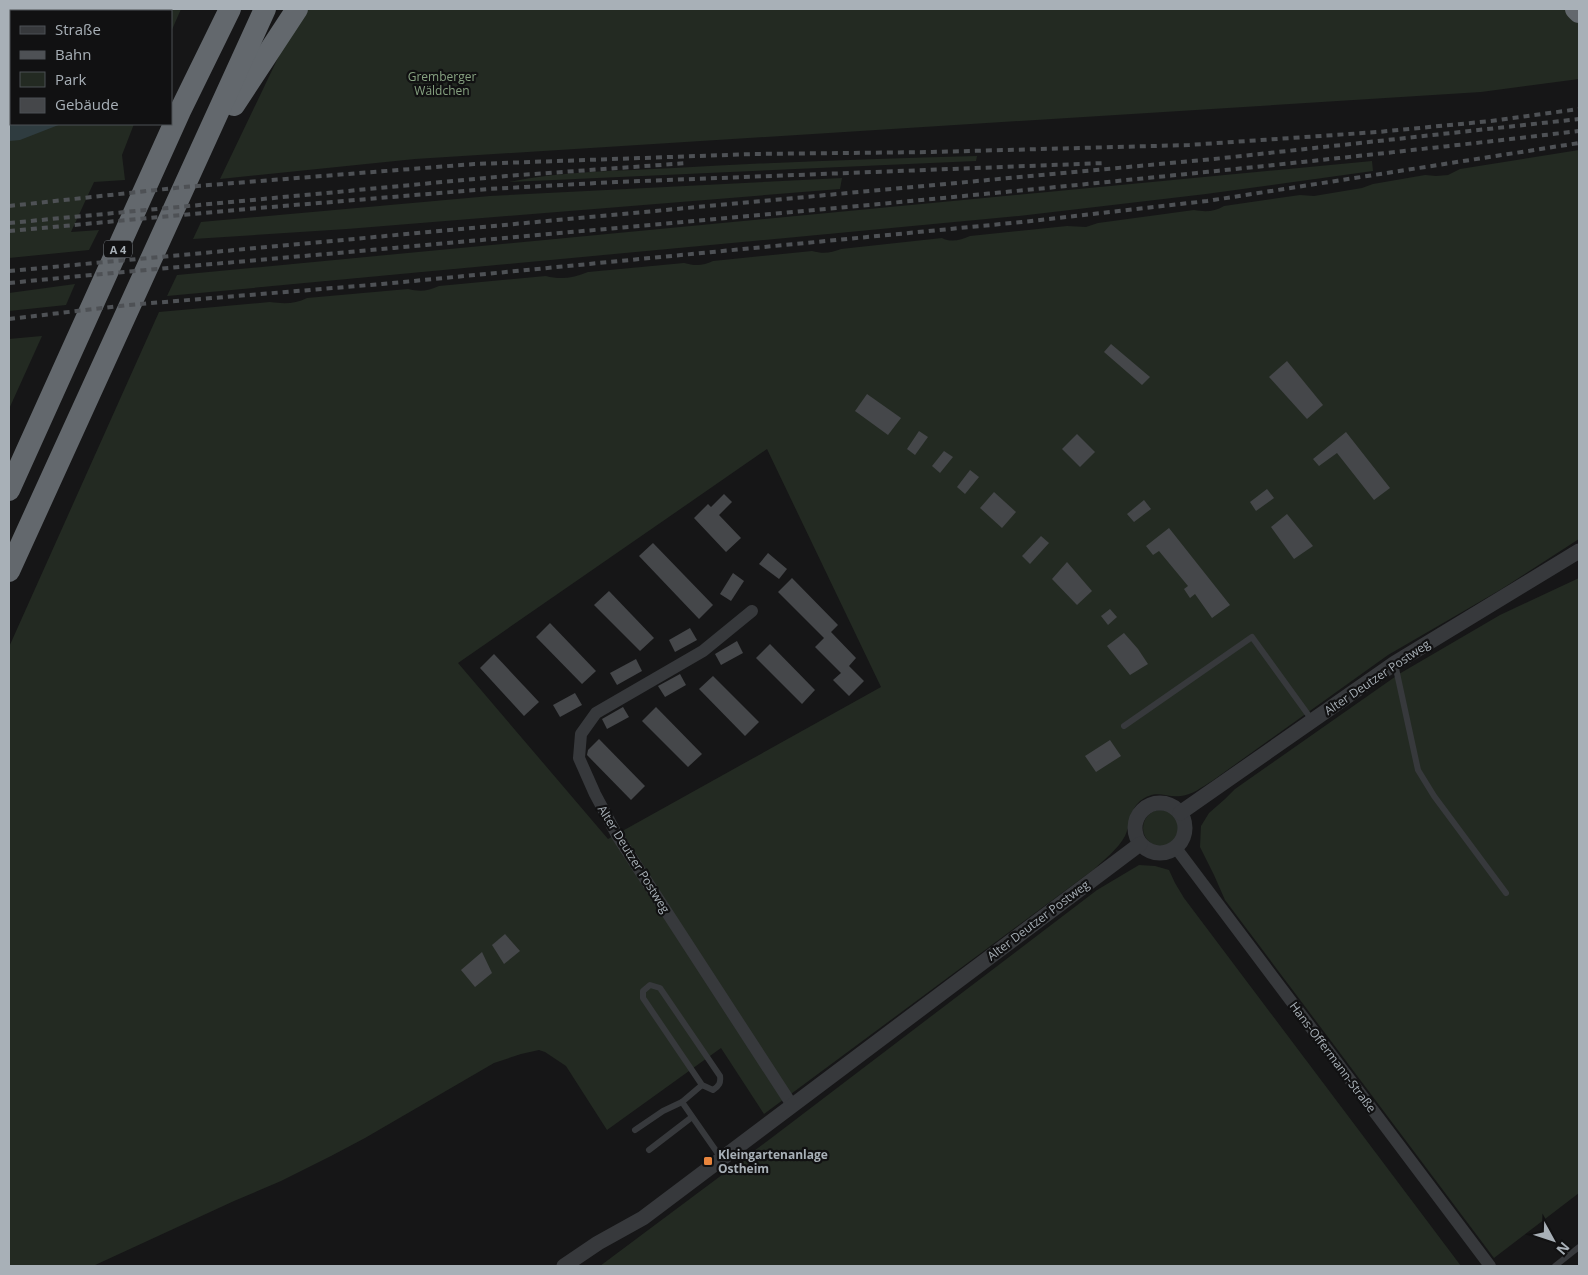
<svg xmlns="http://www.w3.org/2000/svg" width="1588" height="1275" viewBox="0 0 1588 1275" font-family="'Open Sans',sans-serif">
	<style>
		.green { fill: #232a22; fill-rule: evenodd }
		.water { fill: #2f3c40 }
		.building { fill: #45474a }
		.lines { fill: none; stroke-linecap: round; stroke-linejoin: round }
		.service { stroke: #37393c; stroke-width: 6 }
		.minor { stroke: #37393c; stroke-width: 12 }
		.tertiary { stroke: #37393c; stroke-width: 15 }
		.motorway { stroke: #63686d; stroke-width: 22 }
		.rail { stroke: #4e5155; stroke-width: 4; stroke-dasharray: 6 5; stroke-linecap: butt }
		.poi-dot { fill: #e8853d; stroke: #111112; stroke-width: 2 }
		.labels { text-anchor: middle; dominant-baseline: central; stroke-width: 4.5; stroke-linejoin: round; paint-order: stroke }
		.shield { fill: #111112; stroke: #7b8086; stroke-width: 1 }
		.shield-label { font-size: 11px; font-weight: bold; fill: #a8b0b7 }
		.park-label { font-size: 12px; fill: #86a180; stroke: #111112 }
		.street-label { font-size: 12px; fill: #a8b0b7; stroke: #111112 }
		.poi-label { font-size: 12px; font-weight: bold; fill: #a8b0b7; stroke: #111112; text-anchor: start }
	</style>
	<rect width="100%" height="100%" fill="#161617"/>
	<g class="green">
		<polygon points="9,9 181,9 171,32 171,11 11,11 11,124 134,124 122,155 125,180 94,182 71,232 99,230 89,250 9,258"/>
		<polygon points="304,9 1579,9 1579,79 1481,92 415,159 220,179 286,41"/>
		<path d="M 1579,150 L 1579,539 L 1500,590 L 1388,655 L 1212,781 C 1202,787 1192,795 1181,796 C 1164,798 1157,788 1140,801 C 1129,811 1131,823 1125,836 C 1118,849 1104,860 1093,870 L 764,1114 L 721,1048 L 607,1130 L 566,1066 L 545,1052 L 539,1050 L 521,1054 L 494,1063 L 365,1138 L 331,1156 L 281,1181 L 234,1201 L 93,1266 L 9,1266 L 9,647 L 159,312 L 270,302 C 284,304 295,304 307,298 L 408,289 C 420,292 428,291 439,286 L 546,276 C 560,280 574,278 588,272 L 684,263 C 695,266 703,266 713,261 L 812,251 C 823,254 831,253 841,249 L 942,238 C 951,243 961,240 970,236 L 1067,226 L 1086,227 L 1098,223 L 1194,210 C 1205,212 1214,212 1224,206 L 1300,195 L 1314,196 L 1362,188 L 1373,184 L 1425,175 L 1436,176 L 1448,175 L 1460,169 ZM 767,449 L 881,687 L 608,839 L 458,663 Z"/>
		<path d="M 977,156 L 976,161 L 509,182 C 563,171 619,171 674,168 C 775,162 876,159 977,156 Z"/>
		<polygon points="1372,161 1373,171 1206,194 1019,216 167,296 177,275"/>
		<polygon points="842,178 840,189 347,229 193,239 201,222 490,196"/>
		<polygon points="75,284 66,305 9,311 9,293"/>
		<polygon points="42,336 9,409 9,339"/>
		<polygon points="1579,578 1579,1193 1494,1258 1225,900 1214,875 1200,847 1201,826 1209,813 1225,799 1235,789 1399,674 1500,615"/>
		<circle cx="1161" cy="828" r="18"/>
		<polygon points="1139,865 1155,866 1169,870 1175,883 1184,898 1461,1266 600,1266 774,1136 1097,890"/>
	</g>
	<polygon class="water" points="9,9 133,9 132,11 11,11 11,124 61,124 20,140 9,141"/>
	<g class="building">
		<polygon points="1111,344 1150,377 1142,385 1104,352"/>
		<polygon points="1287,361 1323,405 1307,419 1269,377"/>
		<polygon points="867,394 901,418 888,435 855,411"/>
		<polygon points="919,431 928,437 915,455 907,449"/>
		<polygon points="1346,432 1390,488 1374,500 1337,453 1319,466 1313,459"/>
		<polygon points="1077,434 1095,452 1080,467 1062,449"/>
		<polygon points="944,451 953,457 940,473 932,466"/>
		<polygon points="970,470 979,477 965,494 957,487"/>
		<polygon points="1267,489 1274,498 1256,511 1250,502"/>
		<polygon points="994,492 1016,512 1002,528 980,508"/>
		<polygon points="724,494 732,502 719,515 741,538 726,552 694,518 708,504 711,507"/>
		<polygon points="1144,500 1151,509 1134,522 1127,514"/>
		<polygon points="1287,514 1313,546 1294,559 1271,527"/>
		<polygon points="1169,528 1230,605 1212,618 1195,594 1190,598 1184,589 1188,586 1159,551 1153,555 1146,546"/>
		<polygon points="1041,536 1049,543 1030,564 1022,556"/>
		<polygon points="653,543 713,605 699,619 639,556"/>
		<polygon points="768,553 787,569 779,579 759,564"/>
		<polygon points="1067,562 1092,591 1077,605 1052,579"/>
		<polygon points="733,573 744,581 731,601 720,594"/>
		<polygon points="792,578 838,625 831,632 856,658 849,666 864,681 849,696 833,680 841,673 815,647 824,638 778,592"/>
		<polygon points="609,591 654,638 640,651 594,605"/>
		<polygon points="1110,609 1117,617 1108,625 1101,616"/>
		<polygon points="550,623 596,671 582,684 536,637"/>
		<polygon points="690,628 697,640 675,652 669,640"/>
		<polygon points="1124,633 1138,649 1148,664 1130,675 1107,646"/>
		<polygon points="737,641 743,653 721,665 715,654"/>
		<polygon points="770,644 815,690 802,704 756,658"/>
		<polygon points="494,654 539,702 524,716 480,668"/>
		<polygon points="636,659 642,671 617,685 610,673"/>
		<polygon points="680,674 686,685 665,697 658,686"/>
		<polygon points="713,676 759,722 745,736 699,689"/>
		<polygon points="575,693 582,705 560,717 553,705"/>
		<polygon points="623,707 629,717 607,729 602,719"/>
		<polygon points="656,707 702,754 688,767 642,721"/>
		<polygon points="599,739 645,786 631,800 587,755 588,750"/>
		<polygon points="1110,740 1121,756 1096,772 1085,756"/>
		<polygon points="505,934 520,951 504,964 492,945"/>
		<polygon points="482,952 492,973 475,987 461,970"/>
	</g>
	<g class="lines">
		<g class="service">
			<polyline points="1395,664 1418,770 1434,796 1506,893"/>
			<polyline points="1124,726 1252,637 1312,720"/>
			<polyline points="682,1102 721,1158"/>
			<path d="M 635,1130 L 663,1111 L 682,1102 L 702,1085 L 643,998 L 643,991 L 650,985 L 660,988 L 720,1076 C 721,1083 719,1086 713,1090 L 702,1085"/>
			<polyline points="649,1150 692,1117"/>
			<polyline points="1555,1266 1579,1247"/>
		</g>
		<g class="minor">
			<polyline points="752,611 703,651 596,713 581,734 579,758 595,794 618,837 792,1105"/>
			<polyline points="1176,848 1490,1266"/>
		</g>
		<g class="tertiary">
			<circle cx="1160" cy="828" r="25"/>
			<polyline points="1180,813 1395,663 1579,551"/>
			<polyline points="564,1266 598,1243 643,1218 1140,844"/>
		</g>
		<g class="motorway">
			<polyline points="1576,9 1579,12"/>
			<polyline points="234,105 297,9"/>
			<polyline points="9,490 180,111 230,9"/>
			<polyline points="9,571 265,9"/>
		</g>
		<g class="rail">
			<polyline points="9,206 184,187 474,164 754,154 932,152 1189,145 1378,132 1491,121 1579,109"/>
			<polyline points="9,223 506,176 688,163"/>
			<polyline points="9,231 247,209 488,189 616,182 1105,163"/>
			<polyline points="9,271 1214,159 1579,119"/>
			<path d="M 9,283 C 159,268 309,256 459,242 C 832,209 1207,175 1579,131"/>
			<polyline points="9,319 128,305 382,284 1022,222 1207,201 1579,143"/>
		</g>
	</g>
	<rect class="poi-dot" x="703" y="1156" width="10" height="10" rx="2.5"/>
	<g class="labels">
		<rect class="shield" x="104" y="240.5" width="28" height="17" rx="4"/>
		<g class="shield-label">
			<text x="118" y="249">A 4</text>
		</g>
		<g class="park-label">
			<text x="442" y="76">Gremberger<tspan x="442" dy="14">Wäldchen</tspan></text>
		</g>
		<g class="street-label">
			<text transform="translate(1377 677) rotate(-34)">Alter Deutzer Postweg</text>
			<text transform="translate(634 859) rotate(58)">Alter Deutzer Postweg</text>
			<text transform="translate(1038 920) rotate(-37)">Alter Deutzer Postweg</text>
			<text transform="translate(1333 1057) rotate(53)">Hans-Offermann-Straße</text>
		</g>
		<g class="poi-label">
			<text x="718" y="1154">Kleingartenanlage<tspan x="718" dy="14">Ostheim</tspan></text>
		</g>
	</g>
	<rect width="1588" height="1275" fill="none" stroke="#a8b0b7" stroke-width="20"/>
	<rect x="10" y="10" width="162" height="115" fill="#111112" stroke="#4d5154"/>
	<rect x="20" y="26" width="25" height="8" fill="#37393c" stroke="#4d5154"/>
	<text x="55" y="35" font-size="15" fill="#a8b0b7">Straße</text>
	<rect x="20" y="51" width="25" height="8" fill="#4e5155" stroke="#4d5154"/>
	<text x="55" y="60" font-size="15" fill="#a8b0b7">Bahn</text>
	<rect x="20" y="72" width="25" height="15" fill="#232a22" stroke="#4d5154"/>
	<text x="55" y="85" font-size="15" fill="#a8b0b7">Park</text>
	<rect x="20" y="98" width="25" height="15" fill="#45474a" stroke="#4d5154"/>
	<text x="55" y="110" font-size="15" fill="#a8b0b7">Gebäude</text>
	<g transform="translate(1553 1240) rotate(130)" stroke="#111112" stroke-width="4" paint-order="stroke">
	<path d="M0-4L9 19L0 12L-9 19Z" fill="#a8b0b7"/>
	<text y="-8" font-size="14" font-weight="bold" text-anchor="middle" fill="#a8b0b7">N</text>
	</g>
</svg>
